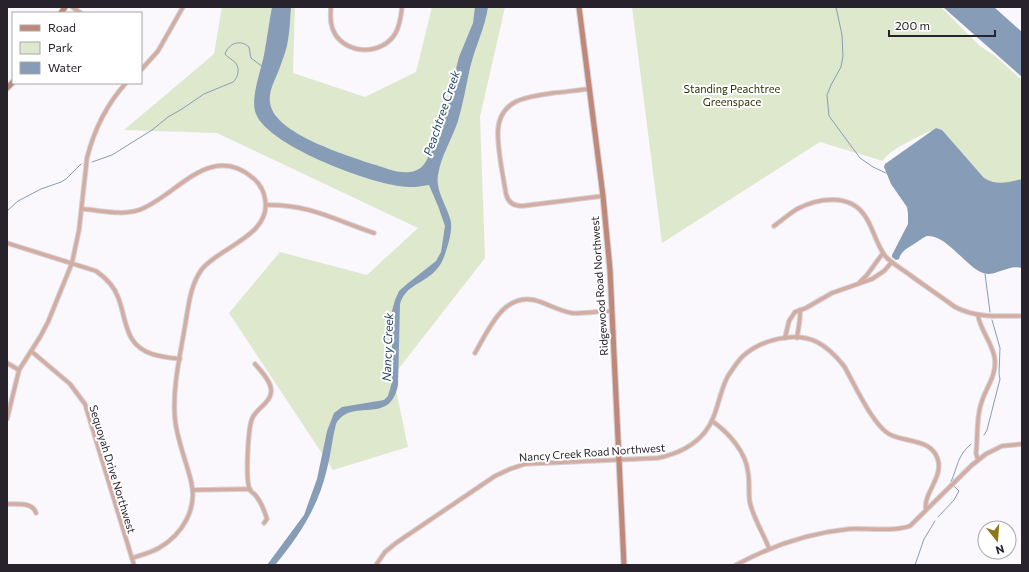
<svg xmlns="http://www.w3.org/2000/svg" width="1029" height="572" font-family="Commissioner,sans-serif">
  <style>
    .green { fill: #dee8cd }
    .water { fill: #879db7 }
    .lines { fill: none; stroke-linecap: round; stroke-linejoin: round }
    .stream { stroke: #879db7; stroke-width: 1 }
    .street-casing { stroke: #d4d1d7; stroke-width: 5.5 }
    .secondary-casing { stroke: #d4d1d7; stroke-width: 7 }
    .street { stroke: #d3ada2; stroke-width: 3.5 }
    .secondary { stroke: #bf8878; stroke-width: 5 }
    .labels { text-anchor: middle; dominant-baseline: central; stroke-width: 4; stroke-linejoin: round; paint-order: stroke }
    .park-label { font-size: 11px; fill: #283400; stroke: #fff }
    .street-label { font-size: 11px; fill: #27222c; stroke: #fff }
    .water-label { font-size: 12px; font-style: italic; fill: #23456a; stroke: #fff }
  </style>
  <rect width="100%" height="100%" fill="#faf7fd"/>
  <g class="green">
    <path d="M 222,7 L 295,7 L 293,73 L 365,97 L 416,72 L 432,7 L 505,7 L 480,117 L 485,258 L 393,376 L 408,447 L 333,470 L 229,313 L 280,252 L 367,275 L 418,228 L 217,133 L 124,130 L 214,54 Z"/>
    <path d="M 632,7 L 941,7 L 980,46 L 995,56 L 1022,80 L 1022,183 L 1007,184 L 987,183 L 964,156 L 930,131 C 918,137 888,150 883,161 L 820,142 L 662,243 Z"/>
  </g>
  <g class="water">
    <path d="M 272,7 L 291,7 C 290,18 290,29 288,40 C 287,48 284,56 281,64 C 277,78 266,92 271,107 C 280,135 346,155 372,164 C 384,167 398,174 410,172 C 419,171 425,165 428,157 L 444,116 L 459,57 L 473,23 L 475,7 L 488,7 C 485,28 475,47 470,68 C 466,86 463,104 458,121 C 452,139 441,156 438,175 C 435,191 448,207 451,222 C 452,231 449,242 446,251 C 444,258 441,265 436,270 C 424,284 406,284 400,304 L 398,385 C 390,427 352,396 336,424 C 332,439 331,454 327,469 C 318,507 300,535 275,565 L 267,565 L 304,515 L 317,479 L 327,431 L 334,413 L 342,407 L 384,400 L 388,396 L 392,382 L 392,311 L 395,300 L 399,291 L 407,284 L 436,261 L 441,252 L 445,226 L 438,206 L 429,185 C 418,187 409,188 399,186 C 367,182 263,144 255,111 C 251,97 261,70 264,55 C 267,39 269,23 272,7 Z"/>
    <path d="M 943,7 L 994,7 L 1022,32 L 1022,77 Z"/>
    <path d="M 936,128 L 942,130 L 984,178 C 997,186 1008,182 1022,179 L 1022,268 C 1017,267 1012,267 1007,269 C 998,271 992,276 983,273 C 966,267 946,234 927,236 C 923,237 918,242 914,244 C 908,248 901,251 899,259 L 896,260 L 892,257 L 892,255 L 908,224 L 908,214 L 907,207 L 891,184 L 884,167 L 885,164 Z"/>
  </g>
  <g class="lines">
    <g class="stream">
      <path d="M 836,7 L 842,35 L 843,56 L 841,67 L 831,85 L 827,95 L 829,116 L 860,158 L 873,167 L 886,173"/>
      <path d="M 92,162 L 112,155 L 152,130 L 168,117 L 182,109 L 204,94 L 233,82 C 239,77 241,65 232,60 C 229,57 228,58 225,54 C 229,43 240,39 249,47 L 251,58 L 263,67"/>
      <path d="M 7,211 L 18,201 L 41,189 L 61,182 L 66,179 L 81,164"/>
      <path d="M 985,274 L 990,312"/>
      <path d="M 984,435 L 987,430 L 1000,379 L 999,374 L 1000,348 L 992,320"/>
      <path d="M 951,482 C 958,466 957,456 971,444"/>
      <path d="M 938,517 L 954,500 L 959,491 L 954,486"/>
      <path d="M 915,565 L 924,539 L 935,521"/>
    </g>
    <defs>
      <g id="street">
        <path d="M 72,7 L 81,13"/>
        <path d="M 331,7 C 330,16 330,26 335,34 C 348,55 382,55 395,34 C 400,26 401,16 402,7"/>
        <path d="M 141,70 L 158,51 L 183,7"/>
        <path d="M 590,89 C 577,90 565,92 553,93 C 529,96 500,99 498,130 C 497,149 503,175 506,194 C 508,202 514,206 522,206 L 603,196"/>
        <path d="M 266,205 C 309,204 335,220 374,233"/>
        <path d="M 82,209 C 100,210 121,216 139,210 C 176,197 209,141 253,178 C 259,183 264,191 265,199 C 272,235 220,247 202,269 C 191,284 189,302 186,320 C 181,352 172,386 175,419 C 177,440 186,460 191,481 C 198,508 183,534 159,548 C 150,553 141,555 132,558"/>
        <path d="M 774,226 C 782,220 789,214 797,209 C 818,198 850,193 865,216 C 874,229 876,245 886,257 C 893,264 902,269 910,275 C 925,286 940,296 955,307 C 976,318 999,316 1022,316"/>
        <path d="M 7,243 L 96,271 C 106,278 114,286 118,297 C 127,320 124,345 152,354 C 161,357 171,358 180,359"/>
        <path d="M 860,282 L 867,275 L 883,253"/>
        <path d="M 785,338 L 789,321 L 795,312 L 806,308 L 832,293 L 872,279 L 884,271 L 892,262"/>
        <path d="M 797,338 C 798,329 801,318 800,310"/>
        <path d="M 31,351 L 70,384 L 85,404 L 134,565"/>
        <path d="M 475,353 C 488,331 503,293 534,300 C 547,303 558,311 572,313 C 585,314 599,311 612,311"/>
        <path d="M 7,363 L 19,370"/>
        <path d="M 255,364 C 261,371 270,380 271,389 C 273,402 255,409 252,419 C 248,429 245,481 250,490 C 251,492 255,494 256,496 C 262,503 264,510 267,519 L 264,523"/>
        <path d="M 7,419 L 19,370 L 40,337 L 48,322 L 72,263 L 79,230 L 87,158 C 94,130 107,104 126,83"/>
        <path d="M 712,421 C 728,432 746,452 748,472 C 750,482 748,493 750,503 C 754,519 763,533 769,548"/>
        <path d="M 978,460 L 976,453 C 978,437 976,419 981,404 C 985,389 996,377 995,361 C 994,344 980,331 978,315"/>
        <path d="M 193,490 L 250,489"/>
        <path d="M 7,504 C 16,504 33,502 36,513"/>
        <path d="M 376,565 L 385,552 L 396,543 L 495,476 L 510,469 L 525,464 L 658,458 C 677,454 693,447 705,432 C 718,416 718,394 728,376 C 732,370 737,362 743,356 C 761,340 794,331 817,342 C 827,347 836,356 844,366 C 854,383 872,424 889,434 C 905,443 932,438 938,460 C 943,478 923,494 926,509"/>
        <path d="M 736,565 C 771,546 808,533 849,529 C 867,528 892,532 910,526 L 972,465 L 986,454 L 1002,446 L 1022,444"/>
      </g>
      <g id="secondary">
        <path d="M 579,7 L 603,196 L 610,270 L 624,565"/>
        <path d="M 61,13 L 65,7"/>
        <path d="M 7,88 L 13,82"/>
      </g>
    </defs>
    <use href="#street" class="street-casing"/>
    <use href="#secondary" class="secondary-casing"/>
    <use href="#street" class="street"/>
    <use href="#secondary" class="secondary"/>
  </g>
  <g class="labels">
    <g class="park-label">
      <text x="732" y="88">Standing Peachtree<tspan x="732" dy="13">Greenspace</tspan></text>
    </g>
    <g class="street-label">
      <text transform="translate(599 286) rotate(-94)">Ridgewood Road Northwest</text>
      <text transform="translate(592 452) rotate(-4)">Nancy Creek Road Northwest</text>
      <text transform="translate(113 469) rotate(73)">Sequoyah Drive Northwest</text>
    </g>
    <g class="water-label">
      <text transform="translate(441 113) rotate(-71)">Peachtree Creek</text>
      <text transform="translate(387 347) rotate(-88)">Nancy Creek</text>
    </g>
  </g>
  <rect width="1029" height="572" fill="none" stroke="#27222c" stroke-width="16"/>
  <rect x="12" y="12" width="130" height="72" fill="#ffffff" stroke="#a9a7ab"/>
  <rect x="20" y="25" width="20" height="6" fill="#bf8878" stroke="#a9a7ab"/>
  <text x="48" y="32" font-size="12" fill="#27222c">Road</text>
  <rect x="20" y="42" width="20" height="12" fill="#dee8cd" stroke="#a9a7ab"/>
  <text x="48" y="52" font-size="12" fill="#27222c">Park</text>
  <rect x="20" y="62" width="20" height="12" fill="#879db7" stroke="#a9a7ab"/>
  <text x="48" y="72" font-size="12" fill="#27222c">Water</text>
  <g transform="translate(997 540) rotate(163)"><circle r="19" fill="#ffffff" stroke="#a9a7ab"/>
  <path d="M0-3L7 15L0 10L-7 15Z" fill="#8d761b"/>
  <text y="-6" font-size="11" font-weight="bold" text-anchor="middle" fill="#27222c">N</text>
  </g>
  <path d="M889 30v6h106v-6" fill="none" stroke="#27222c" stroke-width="2"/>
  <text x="895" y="30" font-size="12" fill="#27222c" stroke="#ffffff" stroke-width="3" paint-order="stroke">200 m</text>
</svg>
